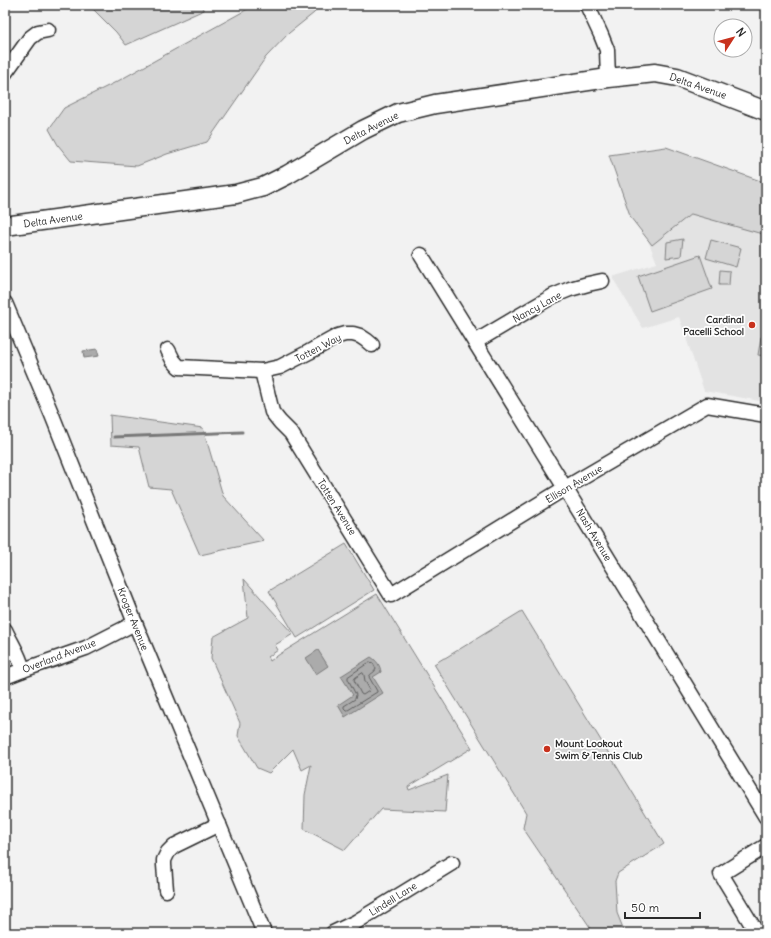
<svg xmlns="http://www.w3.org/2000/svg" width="771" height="938" font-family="Delius,sans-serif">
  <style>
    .built { fill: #e3e3e3 }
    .green { fill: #d5d5d5; stroke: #808080 }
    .water { fill: #ababab; stroke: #787878 }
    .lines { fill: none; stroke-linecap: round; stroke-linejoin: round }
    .shore { stroke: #5e5e5e; stroke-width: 1 }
    .stream { stroke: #787878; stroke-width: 3 }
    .minor-casing { stroke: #2b2b2b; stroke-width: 17 }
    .major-casing { stroke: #2b2b2b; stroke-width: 21 }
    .minor { stroke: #fff; stroke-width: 14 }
    .major { stroke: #fff; stroke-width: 18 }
    .poi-dot { fill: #c8321e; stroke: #fff; stroke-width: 1.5 }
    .labels { text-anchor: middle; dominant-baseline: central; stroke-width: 3.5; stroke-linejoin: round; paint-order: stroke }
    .street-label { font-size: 10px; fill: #2b2b2b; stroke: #fff }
    .poi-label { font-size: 10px; font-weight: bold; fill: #2b2b2b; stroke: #fff; text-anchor: end }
  </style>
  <rect width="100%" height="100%" fill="#f2f2f2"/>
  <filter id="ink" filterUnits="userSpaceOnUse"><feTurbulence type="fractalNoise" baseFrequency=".025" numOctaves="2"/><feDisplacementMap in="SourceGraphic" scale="8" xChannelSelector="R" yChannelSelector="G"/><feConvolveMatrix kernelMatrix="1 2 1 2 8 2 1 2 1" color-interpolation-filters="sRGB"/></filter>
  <g filter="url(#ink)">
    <path class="built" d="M 635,207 L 766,209 L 766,402 L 704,391 L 679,317 L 643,328 L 612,277 L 657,263 Z"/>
    <g class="green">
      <path d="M 89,5 L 201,5 L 204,10 L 126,45 L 116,32 Z"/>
      <path d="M 255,5 L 320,5 L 314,13 L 289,33 L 266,57 L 207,142 L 167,154 L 137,166 L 71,161 L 58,145 L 49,129 L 64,108 L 118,81 Z"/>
      <path d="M 666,147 L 766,183 L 766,235 L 691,214 L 652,245 L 631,218 L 609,155 Z"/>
      <path d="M 683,239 L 681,256 L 666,258 L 667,242 Z"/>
      <path d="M 711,240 L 741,248 L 736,267 L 706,258 Z"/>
      <path d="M 700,255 L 712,289 L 650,311 L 638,276 Z"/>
      <path d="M 720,270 L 730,271 L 729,285 L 719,285 Z"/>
      <path d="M 761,337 L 766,338 L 766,356 L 758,355 Z"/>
      <path d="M 110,415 L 203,428 L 223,496 L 264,541 L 200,555 L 171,489 L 149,487 L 139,447 L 111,445 Z"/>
      <path d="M 346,544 L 374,590 L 297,638 L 269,591 Z"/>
      <path d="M 244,579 L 293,634 L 275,645 L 278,650 L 268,657 L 270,661 L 280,654 L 377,594 L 472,748 L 408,787 L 409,790 L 448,775 L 445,812 L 381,809 L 345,850 L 304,829 L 305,795 L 311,765 L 302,770 L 293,749 L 269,773 L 257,768 L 238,736 L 240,723 L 211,658 L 213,637 L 248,618 Z"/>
      <path d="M 522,611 L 664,844 L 618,873 L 615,881 L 617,913 L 625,933 L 594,933 L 523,828 L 526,813 L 434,664 L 444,658 L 445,658 Z"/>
    </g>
    <g class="water">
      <path d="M 97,349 L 99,356 L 84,358 L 83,351 Z"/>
      <path d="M 318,650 L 328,666 L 316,674 L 306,658 Z"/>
      <path d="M 371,657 C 377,661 380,665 381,672 L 373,677 L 383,693 L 345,717 L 338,705 L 353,695 L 341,676 Z"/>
    </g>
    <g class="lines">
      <g class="shore">
        <path d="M 370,662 L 373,663 L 376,669 C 375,673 370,673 369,677 L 377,691 L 377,692 L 348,710 L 346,710 L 344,708 L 344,706 L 355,699 L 356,695 L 348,679 L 348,677 Z"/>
        <path d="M 363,673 L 364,675 L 365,681 L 370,690 L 369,691 L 363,695 L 361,694 L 354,680 L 355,678 Z"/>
      </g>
      <path class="stream" d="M 114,437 L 242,432"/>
      <defs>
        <g id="minor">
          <path d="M 587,5 L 601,35 L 607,50 L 608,78"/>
          <path d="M 5,73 L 30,38 L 38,32 L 48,30"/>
          <path d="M 421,255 L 570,496 L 766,817"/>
          <path d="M 5,303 L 52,415 L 135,623 L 264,933"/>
          <path d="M 475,342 L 553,296 L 570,289 L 588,284 L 602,281"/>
          <path d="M 168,350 L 173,360 L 179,367 L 262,371 L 280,367 L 309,352 L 338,336 L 345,334 L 353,334 L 360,336 L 366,340 L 372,345"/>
          <path d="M 262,371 L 272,412 L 280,422 L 291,433 L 391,595 L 565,488 L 707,405 L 766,415"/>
          <path d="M 5,630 C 12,645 19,654 23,670"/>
          <path d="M 5,677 L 23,670 L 86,648 L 135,623"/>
          <path d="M 166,890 L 164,865 L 164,860 L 168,852 L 174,846 L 219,824"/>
          <path d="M 333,933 L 356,922 L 452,863"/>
          <path d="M 757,933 L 721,874 L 766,846"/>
        </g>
        <path id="major" d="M 5,226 L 236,194 L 263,187 L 287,175 L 363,130 L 398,113 L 435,104 L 608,78 L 655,73 L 677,77 L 766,111"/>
      </defs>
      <use href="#minor" class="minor-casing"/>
      <use href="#major" class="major-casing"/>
      <use href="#minor" class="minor"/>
      <use href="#major" class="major"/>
    </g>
  </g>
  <g class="poi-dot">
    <circle cx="752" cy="325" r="4"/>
    <circle cx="547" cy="749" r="4"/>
  </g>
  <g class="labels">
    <g class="street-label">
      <text transform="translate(698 86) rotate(19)">Delta Avenue</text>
      <text transform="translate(371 128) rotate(-27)">Delta Avenue</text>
      <text transform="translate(53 220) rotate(-8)">Delta Avenue</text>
      <text transform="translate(537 307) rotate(-29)">Nancy Lane</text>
      <text transform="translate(318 348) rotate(-27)">Totten Way</text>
      <text transform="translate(574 484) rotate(-31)">Ellison Avenue</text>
      <text transform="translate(337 507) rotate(58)">Totten Avenue</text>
      <text transform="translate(594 535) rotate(59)">Nash Avenue</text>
      <text transform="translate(133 619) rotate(68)">Kroger Avenue</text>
      <text transform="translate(59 656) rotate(-21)">Overland Avenue</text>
      <text transform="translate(393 899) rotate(-32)">Lindell Lane</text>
    </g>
    <g class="poi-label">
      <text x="744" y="319">Cardinal<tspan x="744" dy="12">Pacelli School</tspan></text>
      <text x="555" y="743" text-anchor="start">Mount Lookout<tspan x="555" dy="12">Swim &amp; Tennis Club</tspan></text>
    </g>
  </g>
  <rect width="771" height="938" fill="none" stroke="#fff" stroke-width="20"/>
  <rect x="10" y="10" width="751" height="918" fill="none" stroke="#2b2b2b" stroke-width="1.5" filter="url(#ink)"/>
  <g transform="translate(733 38) rotate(54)"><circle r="19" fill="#ffffff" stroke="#aaaaaa"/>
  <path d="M0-3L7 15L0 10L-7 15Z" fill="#c8321e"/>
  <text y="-6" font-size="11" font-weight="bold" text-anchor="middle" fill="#2b2b2b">N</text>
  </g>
  <path d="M625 912v6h75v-6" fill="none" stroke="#2b2b2b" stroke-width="2"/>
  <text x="631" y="912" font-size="12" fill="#2b2b2b" stroke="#ffffff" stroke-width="3" paint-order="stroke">50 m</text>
</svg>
